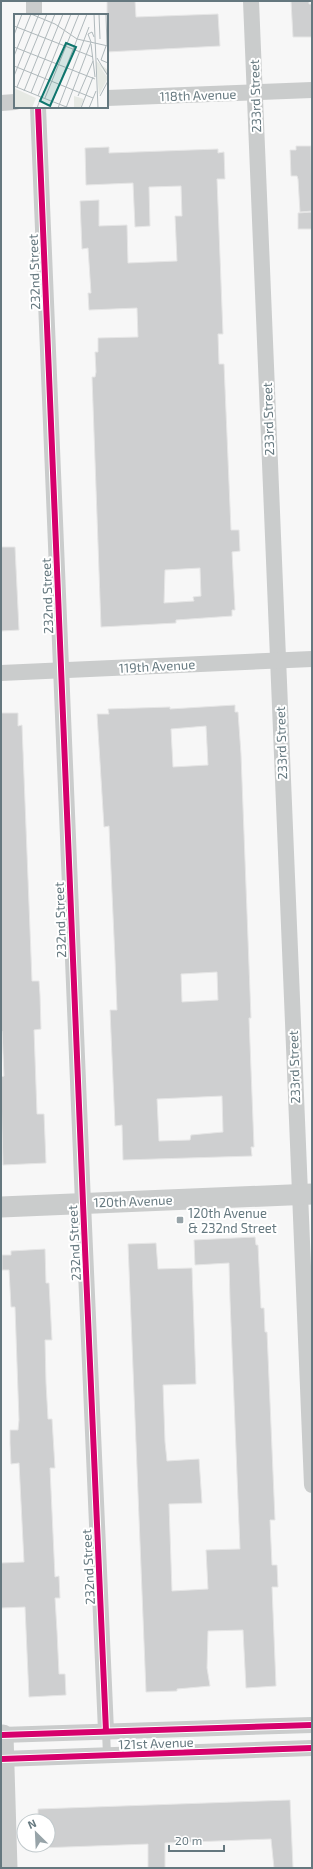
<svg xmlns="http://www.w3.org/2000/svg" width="313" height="1869" font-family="'Exo 2',sans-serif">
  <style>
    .building { fill: #cecfd0; stroke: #e6e6e6; fill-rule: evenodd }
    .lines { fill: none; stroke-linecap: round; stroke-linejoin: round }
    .service { stroke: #cacccc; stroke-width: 8 }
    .minor { stroke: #cacccc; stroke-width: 16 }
    .tertiary { stroke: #cacccc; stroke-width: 21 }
    .cycleway-casing { stroke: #fff; stroke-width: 8 }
    .cycleway { stroke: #d6006c; stroke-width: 6 }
    .poi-dot { fill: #98a4a9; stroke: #fff; stroke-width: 1.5 }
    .labels { text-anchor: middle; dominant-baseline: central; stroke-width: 4; stroke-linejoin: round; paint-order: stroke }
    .street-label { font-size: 13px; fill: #65787f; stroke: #fff }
    .poi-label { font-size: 13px; fill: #65787f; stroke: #fff; text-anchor: start }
    .inset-road { fill: none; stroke: #b0b9bc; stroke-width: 1 }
    .view { fill: #0f766e; fill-opacity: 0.15; stroke: #0f766e; stroke-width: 2 }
    .inset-edge { fill: none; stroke: #65787f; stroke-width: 2 }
  </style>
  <rect width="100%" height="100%" fill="#f7f7f7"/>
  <g class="building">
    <path d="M 107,1 L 135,1 L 136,17 L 218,14 L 220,46 L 107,52 Z"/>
    <path d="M 291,1 L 309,1 L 309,4 L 312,4 L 312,37 L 293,37 Z"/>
    <path d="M 296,146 L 311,146 L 312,211 L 300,212 L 298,179 L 297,176 L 291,176 L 290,150 L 296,150 Z"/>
    <path d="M 109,147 L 109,153 L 218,149 L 218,153 L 224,152 L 225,179 L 217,179 L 223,334 L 218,334 L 219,364 L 224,364 L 231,530 L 239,530 L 240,551 L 232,552 L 235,610 L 232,610 L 232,616 L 176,620 L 176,623 L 101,627 L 92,377 L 95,377 L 96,372 L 95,352 L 98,352 L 98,338 L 138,337 L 137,308 L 89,310 L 88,293 L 91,293 L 88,248 L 82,249 L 80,201 L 99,200 L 99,226 L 127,225 L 128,263 L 177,261 L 175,216 L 182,216 L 181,186 L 149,187 L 150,226 L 135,227 L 133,183 L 86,185 L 85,148 ZM 200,568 L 201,596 L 193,597 L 194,601 L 164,603 L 165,570 Z"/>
    <path d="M 312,212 L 312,229 L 298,229 L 298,213 Z"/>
    <path d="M 1,547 L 15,547 L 19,630 L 1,631 Z"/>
    <path d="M 235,705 L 235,712 L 238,712 L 241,754 L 251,1018 L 249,1018 L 254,1147 L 251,1147 L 252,1156 L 123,1160 L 122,1125 L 115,1126 L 110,1010 L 117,1010 L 115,959 L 109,826 L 104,827 L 97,714 L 109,714 L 108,709 L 170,707 L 170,709 ZM 206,726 L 208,765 L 173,767 L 171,729 ZM 217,972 L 218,1000 L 182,1002 L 181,974 ZM 222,1096 L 223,1132 L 191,1135 L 190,1140 L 159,1141 L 157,1099 Z"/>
    <path d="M 1,713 L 18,713 L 18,726 L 22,725 L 32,981 L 39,981 L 40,995 L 41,1029 L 34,1030 L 37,1114 L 44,1114 L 46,1163 L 3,1165 L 1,1092 L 1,1077 L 4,1076 L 2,1031 L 1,1031 Z"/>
    <path d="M 255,1237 L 256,1245 L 258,1245 L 261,1308 L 264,1308 L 265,1332 L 267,1332 L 275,1520 L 270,1520 L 272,1565 L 277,1565 L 278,1587 L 272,1587 L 276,1686 L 246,1688 L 243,1630 L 208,1631 L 207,1668 L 210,1686 L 177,1689 L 177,1691 L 146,1692 L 128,1244 L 156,1243 L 158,1269 L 192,1268 L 196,1384 L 163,1385 L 165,1442 L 167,1461 L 199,1459 L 202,1503 L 169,1504 L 172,1591 L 208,1589 L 206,1550 L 240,1549 L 230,1300 L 229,1263 L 195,1265 L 194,1240 Z"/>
    <path d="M 45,1249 L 46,1283 L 49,1283 L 52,1340 L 45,1340 L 46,1383 L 48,1419 L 52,1419 L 55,1468 L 50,1468 L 55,1577 L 59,1576 L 60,1598 L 55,1598 L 57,1631 L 59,1674 L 65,1674 L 66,1695 L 29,1697 L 25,1607 L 1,1608 L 1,1563 L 24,1562 L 19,1463 L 11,1464 L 10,1443 L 10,1430 L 18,1430 L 19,1420 L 15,1307 L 11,1307 L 9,1270 L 2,1270 L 2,1255 L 11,1255 L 11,1251 Z"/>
    <path d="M 290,1800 L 293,1868 L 274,1868 L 271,1839 L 165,1843 L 165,1868 L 148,1868 L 148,1844 L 39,1848 L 39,1845 L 48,1845 L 48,1821 L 38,1821 L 38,1809 Z"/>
  </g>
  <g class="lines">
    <path class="service" d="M 106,1731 L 107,1755"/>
    <g class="minor">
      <path d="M 34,1 L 34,15"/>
      <path d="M 251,1 L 312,1485"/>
      <path d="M 107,98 L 312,90"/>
      <path d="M 1,103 L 15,102"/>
      <path d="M 38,107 L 83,1203 L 106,1731"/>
      <path d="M 1,673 L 312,659"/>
      <path d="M 1,1735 L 312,1725"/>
      <path d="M 1,1759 L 312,1748"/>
    </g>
    <g class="tertiary">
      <path d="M 1,1207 L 312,1194"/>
      <path d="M 3,1735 L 7,1868"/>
    </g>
    <defs>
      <g id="cycleway">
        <path d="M 38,107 L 83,1203 L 106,1731"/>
        <path d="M 1,1735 L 312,1725"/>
        <path d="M 1,1759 L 312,1748"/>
      </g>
    </defs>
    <use href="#cycleway" class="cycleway-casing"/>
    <use href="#cycleway" class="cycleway"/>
  </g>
  <rect class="poi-dot" x="176" y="1216" width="8" height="8" rx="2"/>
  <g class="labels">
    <g class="street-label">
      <text transform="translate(198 95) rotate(-2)">118th Avenue</text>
      <text transform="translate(255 96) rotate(-92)">233rd Street</text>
      <text transform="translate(34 272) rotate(-92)">232nd Street</text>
      <text transform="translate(268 419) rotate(-92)">233rd Street</text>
      <text transform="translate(47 596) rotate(-92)">232nd Street</text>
      <text transform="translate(157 666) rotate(-3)">119th Avenue</text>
      <text transform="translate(281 743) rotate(-92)">233rd Street</text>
      <text transform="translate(60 920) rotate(-92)">232nd Street</text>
      <text transform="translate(294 1067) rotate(-92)">233rd Street</text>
      <text transform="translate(133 1201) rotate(-2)">120th Avenue</text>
      <text transform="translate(74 1243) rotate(-93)">232nd Street</text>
      <text transform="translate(88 1567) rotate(-93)">232nd Street</text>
      <text transform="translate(156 1743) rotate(-2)">121st Avenue</text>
    </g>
    <g class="poi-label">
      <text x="188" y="1213">120th Avenue<tspan x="188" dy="15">&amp; 232nd Street</tspan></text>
    </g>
  </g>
  <g transform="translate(14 14)">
    <rect width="94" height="94" fill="#f7f7f7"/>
    <path d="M 82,47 L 94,56 L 94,62 L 84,50 L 94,64 L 85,81 ZM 0,74 L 22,84 L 18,94 L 0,94 ZM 60,82 L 70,85 L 66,94 L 60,94 Z" fill="#e6e9e4"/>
    <path class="inset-road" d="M 17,0 L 41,10 L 63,25 L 94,32M 80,0 L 84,94M 85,0 L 86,25M 92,0 L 93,32M 0,12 L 79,43M 0,21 L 8,0M 77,28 L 74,20 L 78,18 L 80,23M 77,30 L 81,63M 92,32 L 87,46 L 94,49M 0,33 L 81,65M 0,42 L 17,0M 83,44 L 94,62M 0,52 L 79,84M 0,62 L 25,0M 0,72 L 27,83M 3,73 L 33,0M 10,77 L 41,0M 17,79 L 49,0M 24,82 L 57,0M 64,82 L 79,47M 86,82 L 94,67M 31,84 L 65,0M 23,94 L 27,83 L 55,94M 36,94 L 73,0M 44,94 L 75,13M 52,94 L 77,28M 67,94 L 79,63M 75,94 L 82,77"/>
    <path class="view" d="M 52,29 L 62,33 L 36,92 L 26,87 Z"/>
    <rect width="94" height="94" class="inset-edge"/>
  </g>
  <rect width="313" height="1869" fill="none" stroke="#65787f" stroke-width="4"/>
  <g transform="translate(36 1833) rotate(336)"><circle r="19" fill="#ffffff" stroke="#c1c9cc"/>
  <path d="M0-3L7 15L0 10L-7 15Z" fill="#98a4a9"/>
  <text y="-6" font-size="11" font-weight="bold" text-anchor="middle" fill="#65787f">N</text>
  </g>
  <path d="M169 1845v6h55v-6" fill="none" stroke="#65787f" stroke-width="2"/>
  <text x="175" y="1845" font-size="12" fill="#65787f" stroke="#ffffff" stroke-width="3" paint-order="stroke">20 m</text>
</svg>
